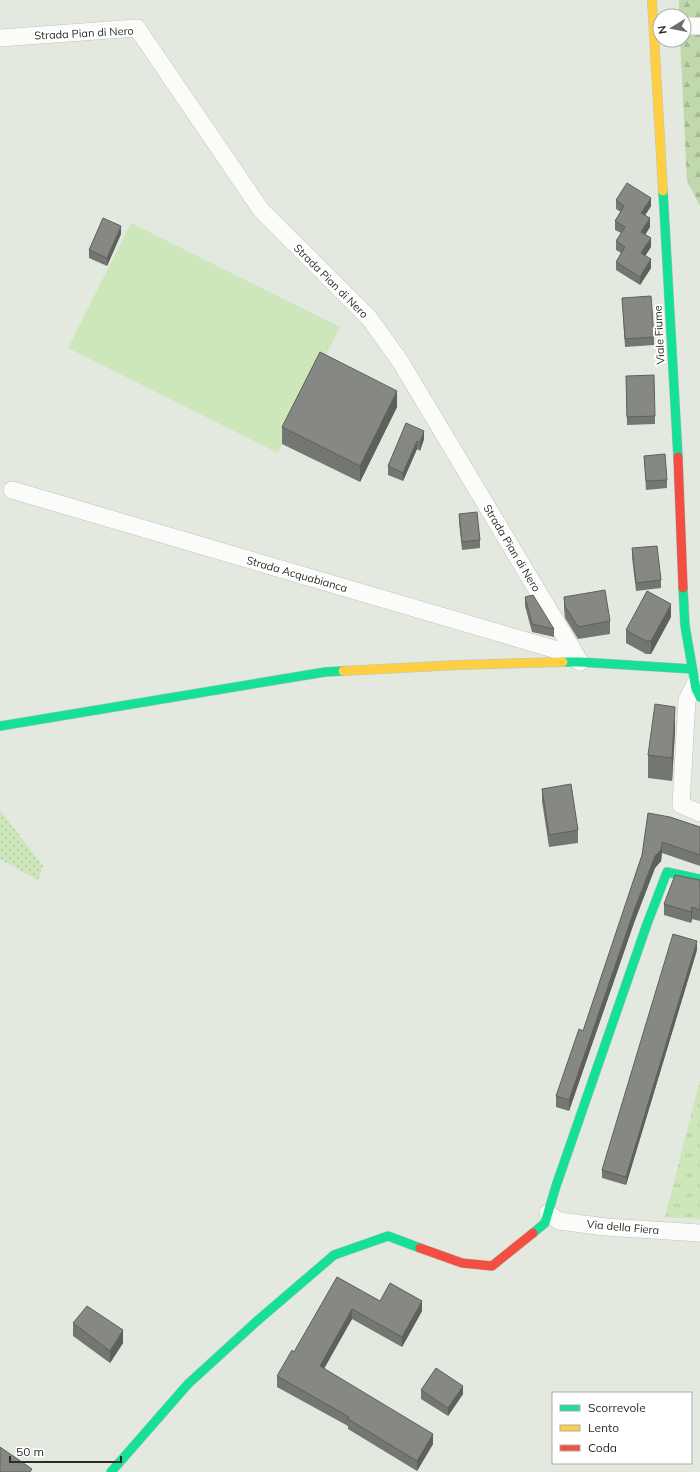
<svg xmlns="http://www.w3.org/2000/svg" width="700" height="1472" font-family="Mulish,sans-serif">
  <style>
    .grass { fill: url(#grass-dots) }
    .forest { fill: url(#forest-firs) }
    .park { fill: url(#park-tufts) }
    .garden { fill: #cde6ba }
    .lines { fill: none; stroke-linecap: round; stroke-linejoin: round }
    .street-casing { stroke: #bfc3bc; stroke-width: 18 }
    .fast-casing { stroke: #bfc3bc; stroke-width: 10 }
    .slow-casing { stroke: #bfc3bc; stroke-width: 10 }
    .jam-casing { stroke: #bfc3bc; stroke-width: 10 }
    .street { stroke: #fbfcfa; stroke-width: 17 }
    .fast { stroke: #16e098; stroke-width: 9 }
    .slow { stroke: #ffcf43; stroke-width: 9 }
    .jam { stroke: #f24e42; stroke-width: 9 }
    .wall { fill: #737671 }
    .shaded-wall { fill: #5e605c }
    .building { fill: #868983; stroke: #5e605c }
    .labels { text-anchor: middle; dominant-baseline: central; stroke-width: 4; stroke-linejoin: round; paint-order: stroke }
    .street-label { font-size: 11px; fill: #2a2d27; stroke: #fff }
  </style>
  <defs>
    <pattern id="grass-dots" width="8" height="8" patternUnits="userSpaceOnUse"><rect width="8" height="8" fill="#cde6ba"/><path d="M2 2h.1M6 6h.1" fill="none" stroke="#b0c6a0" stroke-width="1.8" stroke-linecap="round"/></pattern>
    <pattern id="forest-firs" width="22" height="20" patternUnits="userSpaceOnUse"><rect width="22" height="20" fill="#c0d8ac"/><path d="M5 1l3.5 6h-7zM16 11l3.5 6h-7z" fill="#a5ba94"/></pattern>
    <pattern id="park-tufts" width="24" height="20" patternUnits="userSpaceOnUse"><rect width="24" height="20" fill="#cde6ba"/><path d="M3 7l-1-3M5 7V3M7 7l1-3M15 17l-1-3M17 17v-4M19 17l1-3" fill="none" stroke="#b0c6a0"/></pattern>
  </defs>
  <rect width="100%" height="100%" fill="#e4e9e0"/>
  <path class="grass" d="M 0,810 L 43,866 L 38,880 L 0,859 Z"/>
  <path class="forest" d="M 679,0 L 700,0 L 700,206 L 687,181 L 680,40 L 684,40 L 684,16 L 679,16 Z"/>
  <path class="park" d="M 700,1080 L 700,1219 L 665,1217 Z"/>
  <path class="garden" d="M 131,223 L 340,327 L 278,453 L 68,348 Z"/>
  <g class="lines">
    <defs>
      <g id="street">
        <path d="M 684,26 L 700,26"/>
        <path d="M 0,38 L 137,28 L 261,210 L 369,318 L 400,361 L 580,662"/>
        <path d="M 12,490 L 564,652 L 580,662"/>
        <path d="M 695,684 L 687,700 L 681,805 L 700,813"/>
        <path d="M 548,1213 L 559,1221 L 606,1227 L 700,1233"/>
      </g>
      <g id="fast">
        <path d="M 663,191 L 678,457"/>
        <path d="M 683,588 L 685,626 L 696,689 L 700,697"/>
        <path d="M 563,662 L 580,662 L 692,669"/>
        <path d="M 0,726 L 325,672 L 343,671"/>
        <path d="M 533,1233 L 545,1223 L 556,1186 L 647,924 L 667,872 L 700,879"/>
        <path d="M 111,1472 L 188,1384 L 257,1321 L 334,1255 L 388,1236 L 420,1248"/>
      </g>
      <g id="slow">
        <path d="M 652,0 L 663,191"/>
        <path d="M 343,671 L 458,665 L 563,662"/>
      </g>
      <g id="jam">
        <path d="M 678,457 L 683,588"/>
        <path d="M 420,1248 L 462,1263 L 492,1266 L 533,1233"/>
      </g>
    </defs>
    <use href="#street" class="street-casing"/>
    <use href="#fast" class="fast-casing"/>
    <use href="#slow" class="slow-casing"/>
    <use href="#jam" class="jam-casing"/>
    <use href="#street" class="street"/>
    <use href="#fast" class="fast"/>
    <use href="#slow" class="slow"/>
    <use href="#jam" class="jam"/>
  </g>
  <g class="wall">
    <path d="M 616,200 L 651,206 L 645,215 L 650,227 L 645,235 L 651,247 L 645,256 L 651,268 L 640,285 L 616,270 L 616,262 L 621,253 L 616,250 L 616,241 L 621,233 L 615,230 L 615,221 L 621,212 L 616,209 Z"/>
    <path d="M 121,234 L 107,266 L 89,258 L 89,250 Z"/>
    <path d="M 622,298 L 654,337 L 654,345 L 625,347 Z"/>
    <path d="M 626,384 L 655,416 L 655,424 L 627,425 Z"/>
    <path d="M 397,407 L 360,482 L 282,444 L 282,427 Z"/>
    <path d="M 406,423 L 424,439 L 420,451 L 417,449 L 403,481 L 388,475 L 388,466 Z"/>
    <path d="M 644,456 L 667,480 L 667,488 L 646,490 Z"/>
    <path d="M 459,514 L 480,540 L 480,548 L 462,550 L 459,522 Z"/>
    <path d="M 632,548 L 661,580 L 661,588 L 636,591 L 632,557 Z"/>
    <path d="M 525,597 L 554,629 L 554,637 L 532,632 L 525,606 Z"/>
    <path d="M 564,597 L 610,621 L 610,634 L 578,639 L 565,618 L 564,609 Z"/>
    <path d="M 671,617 L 651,654 L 646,654 L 626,643 L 626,630 Z"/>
    <path d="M 675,730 L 672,781 L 648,778 L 648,755 Z"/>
    <path d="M 542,789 L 578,830 L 578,843 L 549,847 L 542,801 Z"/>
    <path d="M 648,813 L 700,827 L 700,866 L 662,853 L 661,861 L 655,868 L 635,920 L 569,1111 L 556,1107 L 556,1096 L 583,1031 L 642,855 Z"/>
    <path d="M 700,880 L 700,921 L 692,919 L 691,923 L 664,915 L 664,904 Z"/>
    <path d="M 697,950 L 626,1185 L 602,1178 L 602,1170 Z"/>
    <path d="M 337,1277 L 380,1301 L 422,1311 L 402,1347 L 352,1319 L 324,1368 L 433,1444 L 417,1471 L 348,1429 L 348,1426 L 277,1387 L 277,1376 L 294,1352 Z"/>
    <path d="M 73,1323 L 123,1343 L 110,1363 L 73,1336 Z"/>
    <path d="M 421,1390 L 463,1394 L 448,1416 L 421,1399 Z"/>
  </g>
  <g class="shaded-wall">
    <path d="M 651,198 L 651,206 L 641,222 L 641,213 Z"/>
    <path d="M 650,218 L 650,227 L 641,241 L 641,232 Z"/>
    <path d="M 121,226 L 121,234 L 107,266 L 107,258 Z"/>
    <path d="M 651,238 L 651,247 L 641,262 L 641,253 Z"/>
    <path d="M 651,259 L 651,268 L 640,285 L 640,277 Z"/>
    <path d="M 397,391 L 397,407 L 360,482 L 360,466 Z"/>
    <path d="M 424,431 L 424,439 L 420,451 L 420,442 Z"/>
    <path d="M 417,441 L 417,449 L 403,481 L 403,473 Z"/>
    <path d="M 671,604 L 671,617 L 651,654 L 651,641 Z"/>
    <path d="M 675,707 L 675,730 L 672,781 L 672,758 Z"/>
    <path d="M 662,842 L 662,853 L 661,861 L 655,868 L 635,920 L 569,1111 L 569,1100 L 635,908 L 655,856 Z"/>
    <path d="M 692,907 L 692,919 L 691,923 L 691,912 Z"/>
    <path d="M 697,941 L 697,950 L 626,1185 L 626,1177 Z"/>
    <path d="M 422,1301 L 422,1311 L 402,1347 L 402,1337 Z"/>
    <path d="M 352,1309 L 352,1319 L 320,1376 L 320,1366 Z"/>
    <path d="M 123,1330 L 123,1343 L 110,1363 L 110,1351 Z"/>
    <path d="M 463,1386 L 463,1394 L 448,1416 L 448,1408 Z"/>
    <path d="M 433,1434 L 433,1444 L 417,1471 L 417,1461 Z"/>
  </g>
  <g class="building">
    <path d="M 627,183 L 651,198 L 641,213 L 650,218 L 641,232 L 651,238 L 641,253 L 651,259 L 640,277 L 616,262 L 625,247 L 616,241 L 625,227 L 615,221 L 624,206 L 616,200 Z"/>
    <path d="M 103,218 L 121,226 L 107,258 L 89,250 Z"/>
    <path d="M 651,296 L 654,337 L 625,339 L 622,298 Z"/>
    <path d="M 320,352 L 397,391 L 360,466 L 282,427 Z"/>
    <path d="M 654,375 L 655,416 L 627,417 L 626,376 Z"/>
    <path d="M 406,423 L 424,431 L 420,442 L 417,441 L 403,473 L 388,466 Z"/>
    <path d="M 665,454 L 667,480 L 646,481 L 644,456 Z"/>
    <path d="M 477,512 L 480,540 L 462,542 L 459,514 Z"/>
    <path d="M 657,546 L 661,580 L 636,583 L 632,548 Z"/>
    <path d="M 605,590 L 610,621 L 578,627 L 565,606 L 564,597 Z"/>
    <path d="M 647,591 L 671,604 L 651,641 L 646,641 L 626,630 Z"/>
    <path d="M 533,595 L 554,629 L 532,624 L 525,597 Z"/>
    <path d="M 655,704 L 675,707 L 672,758 L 648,755 Z"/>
    <path d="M 571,784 L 578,830 L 549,835 L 542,789 Z"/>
    <path d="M 648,813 L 670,817 L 700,827 L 700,855 L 662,842 L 661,850 L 655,856 L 635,908 L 569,1100 L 556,1096 L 579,1029 L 583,1031 L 642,855 Z"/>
    <path d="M 675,875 L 700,880 L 700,910 L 692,907 L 691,912 L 664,904 Z"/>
    <path d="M 673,934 L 697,941 L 626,1177 L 602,1170 Z"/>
    <path d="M 337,1277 L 380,1301 L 390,1283 L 422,1301 L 402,1337 L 352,1309 L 320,1366 L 433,1434 L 417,1461 L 348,1419 L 349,1417 L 277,1376 L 292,1350 L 294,1352 Z"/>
    <path d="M 87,1306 L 123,1330 L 110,1351 L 73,1323 Z"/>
    <path d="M 436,1368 L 463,1386 L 448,1408 L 421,1390 Z"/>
    <path d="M 0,1447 L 32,1469 L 30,1472 L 0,1472 Z"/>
  </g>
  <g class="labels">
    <g class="street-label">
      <text transform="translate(84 33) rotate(-3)">Strada Pian di Nero</text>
      <text transform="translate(331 281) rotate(45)">Strada Pian di Nero</text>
      <text transform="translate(659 335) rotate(-93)">Viale Fiume</text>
      <text transform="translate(512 548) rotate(59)">Strada Pian di Nero</text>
      <text transform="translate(297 574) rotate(16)">Strada Acquabianca</text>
      <text transform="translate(623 1227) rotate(5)">Via della Fiera</text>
    </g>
  </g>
  <rect x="552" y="1392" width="140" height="72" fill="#ffffff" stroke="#aaaba9"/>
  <rect x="560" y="1405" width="20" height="6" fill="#16e098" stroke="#aaaba9"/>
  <text x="588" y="1412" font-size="12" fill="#2a2d27">Scorrevole</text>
  <rect x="560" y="1425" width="20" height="6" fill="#ffcf43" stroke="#aaaba9"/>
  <text x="588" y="1432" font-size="12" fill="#2a2d27">Lento</text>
  <rect x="560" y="1445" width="20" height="6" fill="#f24e42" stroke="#aaaba9"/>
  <text x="588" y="1452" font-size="12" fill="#2a2d27">Coda</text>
  <g transform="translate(672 28) rotate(260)"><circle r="19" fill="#ffffff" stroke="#aaaba9"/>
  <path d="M0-3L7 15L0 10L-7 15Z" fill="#6b6f68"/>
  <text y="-6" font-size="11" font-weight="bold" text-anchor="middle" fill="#2a2d27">N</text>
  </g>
  <path d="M10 1456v6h111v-6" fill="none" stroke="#2a2d27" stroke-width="2"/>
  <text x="16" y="1456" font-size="12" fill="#2a2d27" stroke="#ffffff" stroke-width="3" paint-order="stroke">50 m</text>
</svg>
